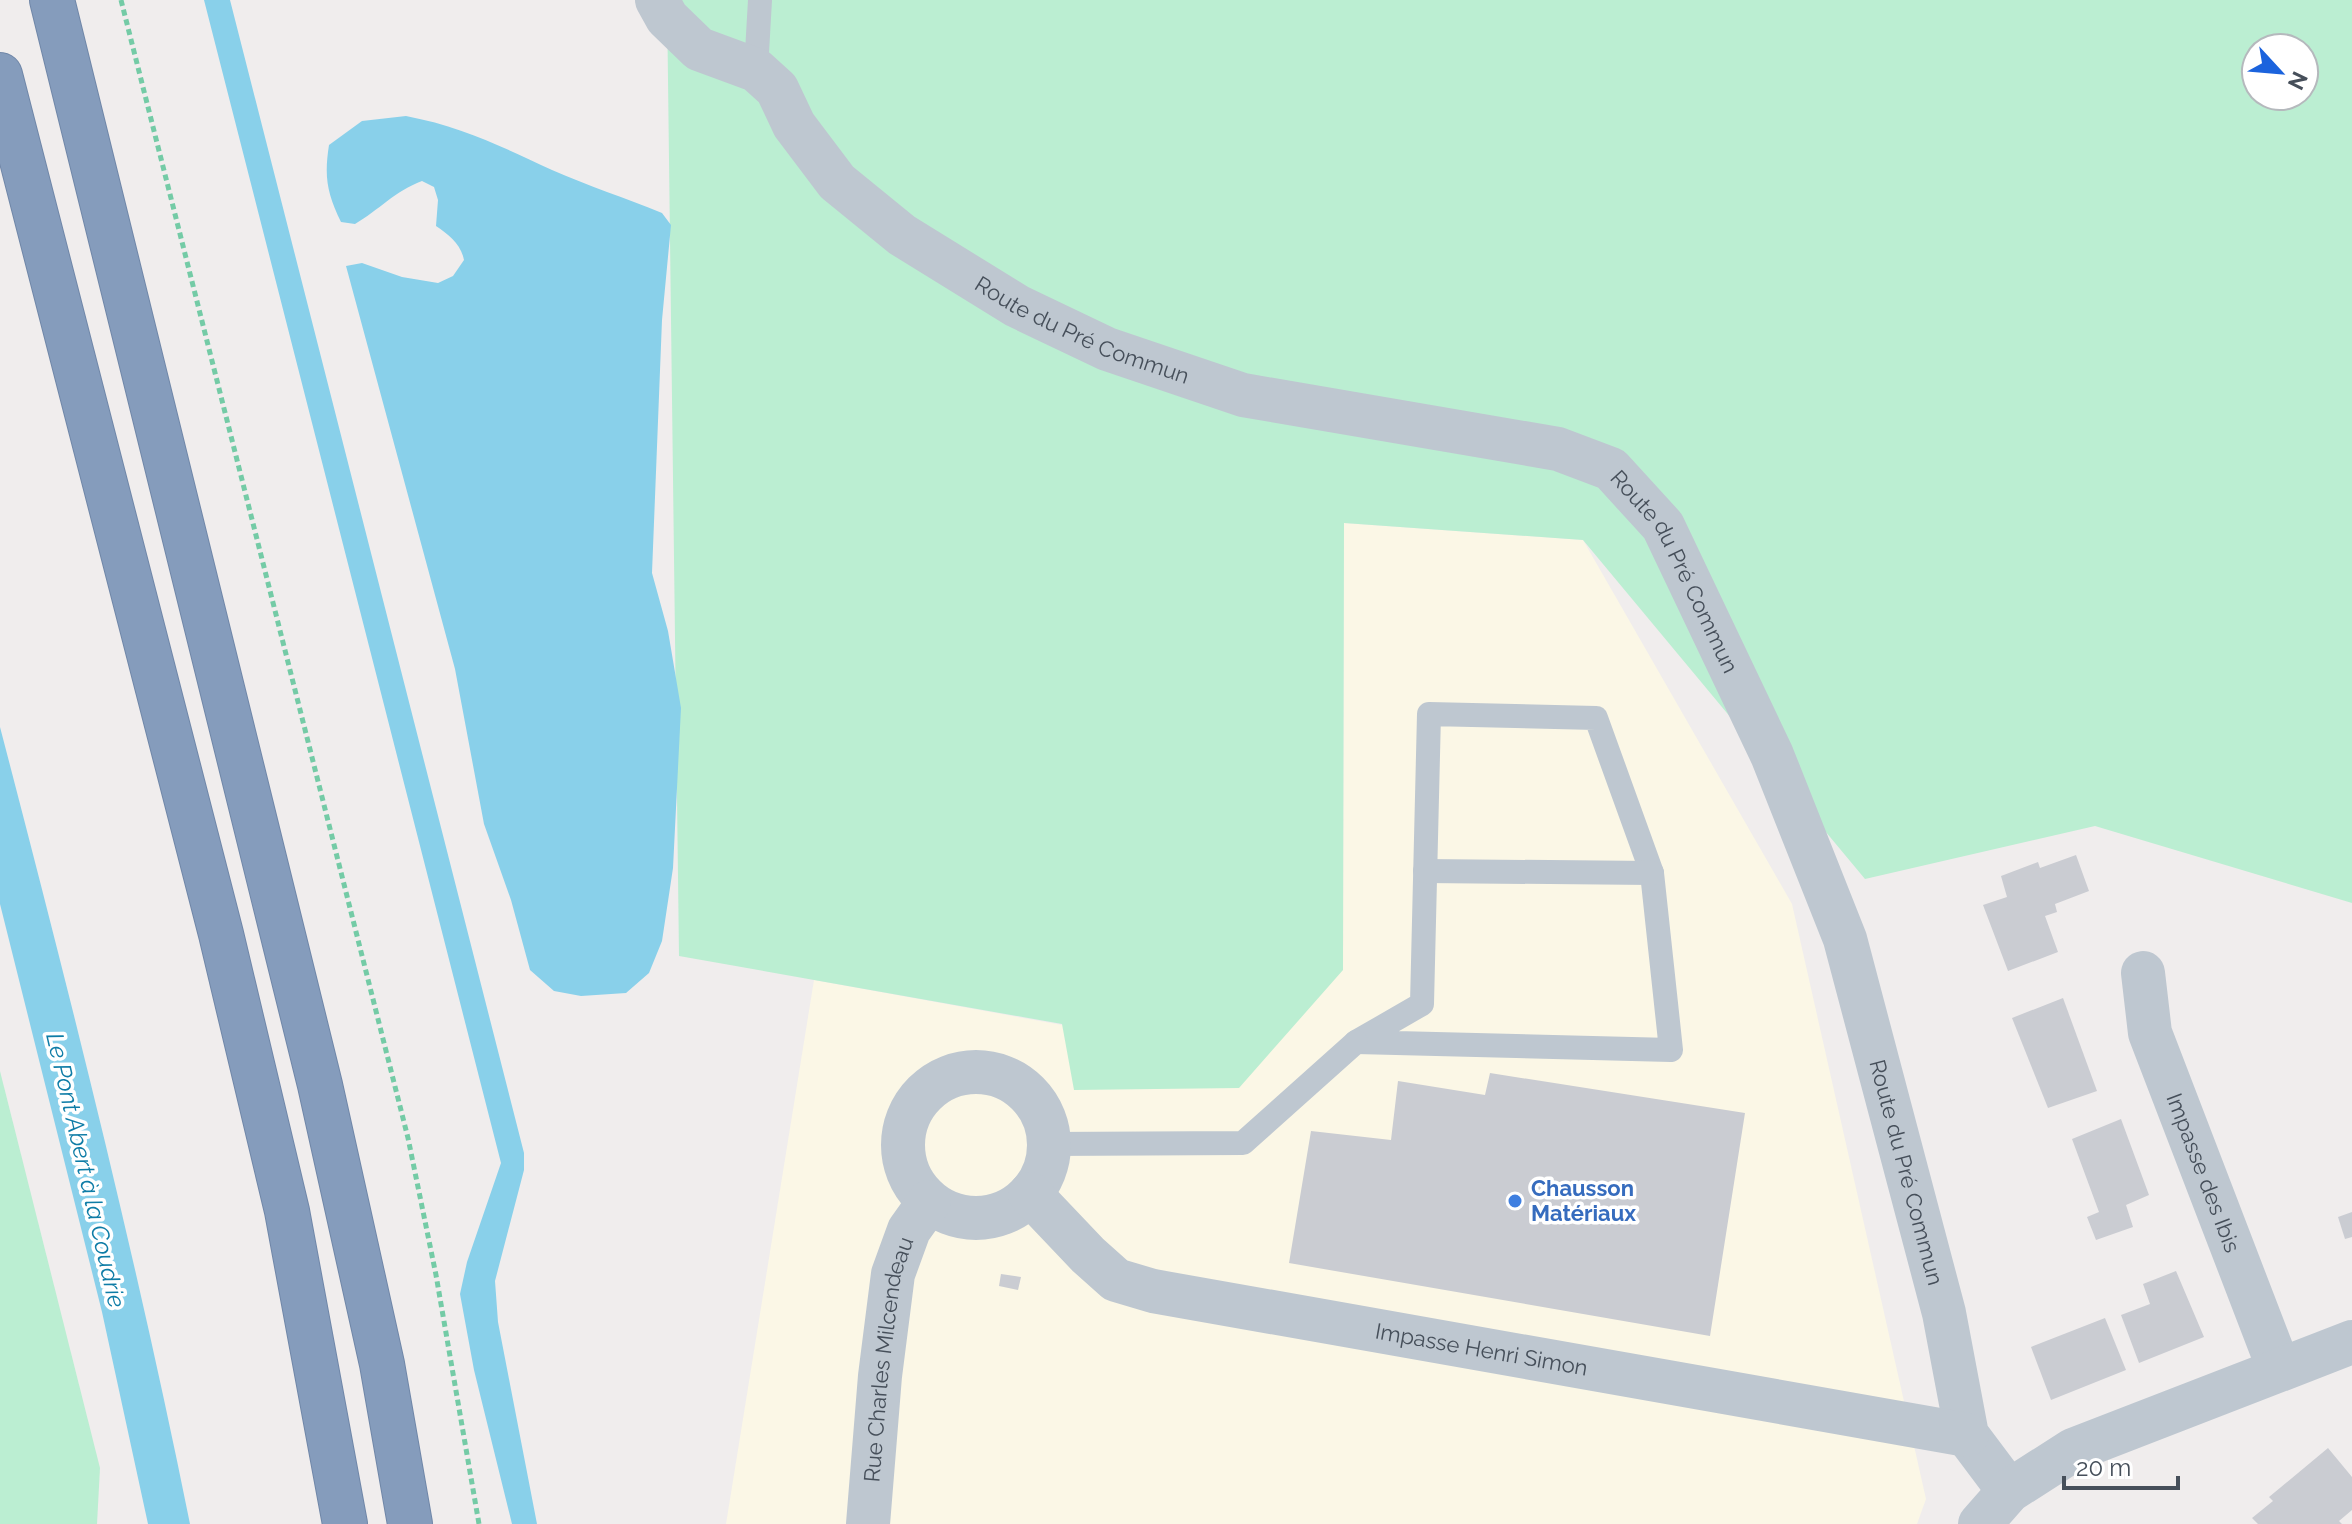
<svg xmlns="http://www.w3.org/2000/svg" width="2352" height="1524" font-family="Raleway,sans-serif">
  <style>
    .commercial { fill: #fbf7e6 }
    .green { fill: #bbeed2; fill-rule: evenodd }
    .water { fill: #89d0ea }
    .building { fill: #caccd2 }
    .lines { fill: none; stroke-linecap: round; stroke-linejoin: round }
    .highway-casing { stroke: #7087a8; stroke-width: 46 }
    .path { stroke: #74cba6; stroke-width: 5; stroke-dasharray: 6 4; stroke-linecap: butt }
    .lane { stroke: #bec7d0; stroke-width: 24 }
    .street { stroke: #bec7d0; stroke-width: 44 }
    .highway { stroke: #859cbc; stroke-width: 44 }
    .shop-dot { fill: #3f7fe0; stroke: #fff; stroke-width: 3 }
    .labels { text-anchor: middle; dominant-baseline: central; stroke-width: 7; stroke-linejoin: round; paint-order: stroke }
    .street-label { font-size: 22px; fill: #464f5a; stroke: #fff }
    .shop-label { font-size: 22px; font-weight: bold; fill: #366cbe; stroke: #fff; text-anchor: start }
    .water-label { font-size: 24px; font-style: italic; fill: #0e7ca6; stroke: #fff }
  </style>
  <rect width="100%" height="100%" fill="#f0eded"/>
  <path class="commercial" d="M 1344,523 L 1583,540 L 1792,904 L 1926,1499 L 1917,1524 L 726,1524 L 814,980 L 1062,1025 L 1343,970 Z"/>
  <g class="green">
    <path d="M 667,0 L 2352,0 L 2352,903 L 2095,826 L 1865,879 L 1583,540 L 1344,523 L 1343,970 L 1239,1088 L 1074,1090 L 1062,1024 L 679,956 ZM 2256,48 L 2304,48 L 2304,96 L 2256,96 Z"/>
    <path d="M 0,1071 L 100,1468 L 97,1524 L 0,1524 Z"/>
  </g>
  <g class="water">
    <path d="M 204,0 L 230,0 L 524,1153 L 524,1170 L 495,1281 L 498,1322 L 537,1524 L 512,1524 L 474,1370 L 460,1294 L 467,1262 L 501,1163 Z"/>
    <path d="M 406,116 C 463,127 500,146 552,170 C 588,186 626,198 662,213 L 671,225 L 662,320 L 652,573 L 668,631 L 681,708 L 673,868 L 662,941 L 649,973 L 626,993 L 581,996 L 554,991 L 530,970 L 511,900 L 484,824 L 455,669 L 346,266 L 362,263 L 402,277 L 438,283 L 453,276 L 464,260 C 461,244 449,235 436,226 L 438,200 L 434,187 L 422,181 C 395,191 379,210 355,224 L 341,222 C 327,193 324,177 329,145 L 362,121 Z"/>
    <path d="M 0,727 C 69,991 136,1256 190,1524 L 148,1524 L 102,1312 L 0,904 Z"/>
  </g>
  <g class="building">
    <path d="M 2076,855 L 2089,891 L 2055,904 L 2057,912 L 2045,916 L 2058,952 L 2008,971 L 1983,905 L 2007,897 L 2001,876 L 2038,862 L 2040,868 Z"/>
    <path d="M 2063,998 L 2097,1091 L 2048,1108 L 2012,1018 Z"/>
    <path d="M 1490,1073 L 1745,1113 L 1710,1336 L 1289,1263 L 1311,1131 L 1391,1140 L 1398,1081 L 1485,1095 Z"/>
    <path d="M 2121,1119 L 2149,1195 L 2126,1205 L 2133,1227 L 2096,1240 L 2087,1217 L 2099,1212 L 2072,1139 Z"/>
    <path d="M 2352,1212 L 2352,1237 L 2345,1239 L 2338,1217 Z"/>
    <path d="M 2176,1271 L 2204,1337 L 2139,1363 L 2121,1315 L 2150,1304 L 2143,1284 Z"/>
    <path d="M 1001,1274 L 1021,1277 L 1018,1290 L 999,1286 Z"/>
    <path d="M 2105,1318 L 2126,1370 L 2051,1400 L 2031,1347 Z"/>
    <path d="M 2328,1448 L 2352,1477 L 2352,1510 L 2339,1521 L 2342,1524 L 2258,1524 L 2252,1518 L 2273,1501 L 2269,1497 Z"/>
  </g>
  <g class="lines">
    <defs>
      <g id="highway">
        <path d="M 52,0 L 320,1085 L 382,1364 L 410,1524"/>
        <path d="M 0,75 L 221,934 L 287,1211 L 345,1524"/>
      </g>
    </defs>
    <use href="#highway" class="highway-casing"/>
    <path class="path" d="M 121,0 L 408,1138 L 436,1275 L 479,1524"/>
    <g class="lane">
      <path d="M 756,70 L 760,0"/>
      <path d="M 1429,714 L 1596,718 L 1652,873 L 1671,1050 L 1356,1042 L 1422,1004 Z"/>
      <path d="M 1425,871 L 1652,873"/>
      <path d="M 1048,1144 L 1243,1143 L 1356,1042"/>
    </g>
    <g class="street">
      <path id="s1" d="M 657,0 L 667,18 L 699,49 L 756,70 L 777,89 L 794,125 L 837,182 L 902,235 L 1017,306 L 1107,349 L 1243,395 L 1558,449 L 1611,469 L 1663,526 L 1772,755 L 1845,939 L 1944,1313 L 1967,1435 L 2009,1491"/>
      <path id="s2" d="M 2143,973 L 2150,1033 L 2279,1369"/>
      <circle cx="976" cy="1145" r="73"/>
      <path id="s3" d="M 1030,1194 L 1088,1255 L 1116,1280 L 1153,1291 L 1967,1435"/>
      <path id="s4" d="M 868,1524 L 880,1376 L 893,1274 L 909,1230 L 929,1202"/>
      <path d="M 1980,1524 L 2009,1491 L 2073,1450 L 2352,1342"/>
    </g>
    <use href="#highway" class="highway"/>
  </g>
  <circle class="shop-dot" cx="1515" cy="1201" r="8"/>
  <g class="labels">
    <g class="street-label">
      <text stroke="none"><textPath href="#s1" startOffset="554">Route du Pré Commun</textPath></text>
      <text stroke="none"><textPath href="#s1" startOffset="1226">Route du Pré Commun</textPath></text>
      <text stroke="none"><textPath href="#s1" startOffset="1874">Route du Pré Commun</textPath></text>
      <text stroke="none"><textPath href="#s2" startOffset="210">Impasse des Ibis</textPath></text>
      <text stroke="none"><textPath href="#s3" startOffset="494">Impasse Henri Simon</textPath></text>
      <text stroke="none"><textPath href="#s4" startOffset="166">Rue Charles Milcendeau</textPath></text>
    </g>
    <g class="shop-label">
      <text x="1531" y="1188">Chausson<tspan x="1531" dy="25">Matériaux</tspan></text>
    </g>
    <g class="water-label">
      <text transform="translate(86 1170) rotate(77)">Le Pont Abert à la Coudrie</text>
    </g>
  </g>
  <g transform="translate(2280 72) rotate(116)"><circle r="38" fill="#ffffff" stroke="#b5b9bd" stroke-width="2"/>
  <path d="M0-6L14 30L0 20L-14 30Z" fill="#1b63dd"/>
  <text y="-12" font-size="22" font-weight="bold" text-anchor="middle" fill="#464f5a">N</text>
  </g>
  <path d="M2064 1476v12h114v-12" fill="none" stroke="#464f5a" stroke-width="4"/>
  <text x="2076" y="1476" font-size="24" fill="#464f5a" stroke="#ffffff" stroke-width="6" paint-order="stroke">20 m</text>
</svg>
